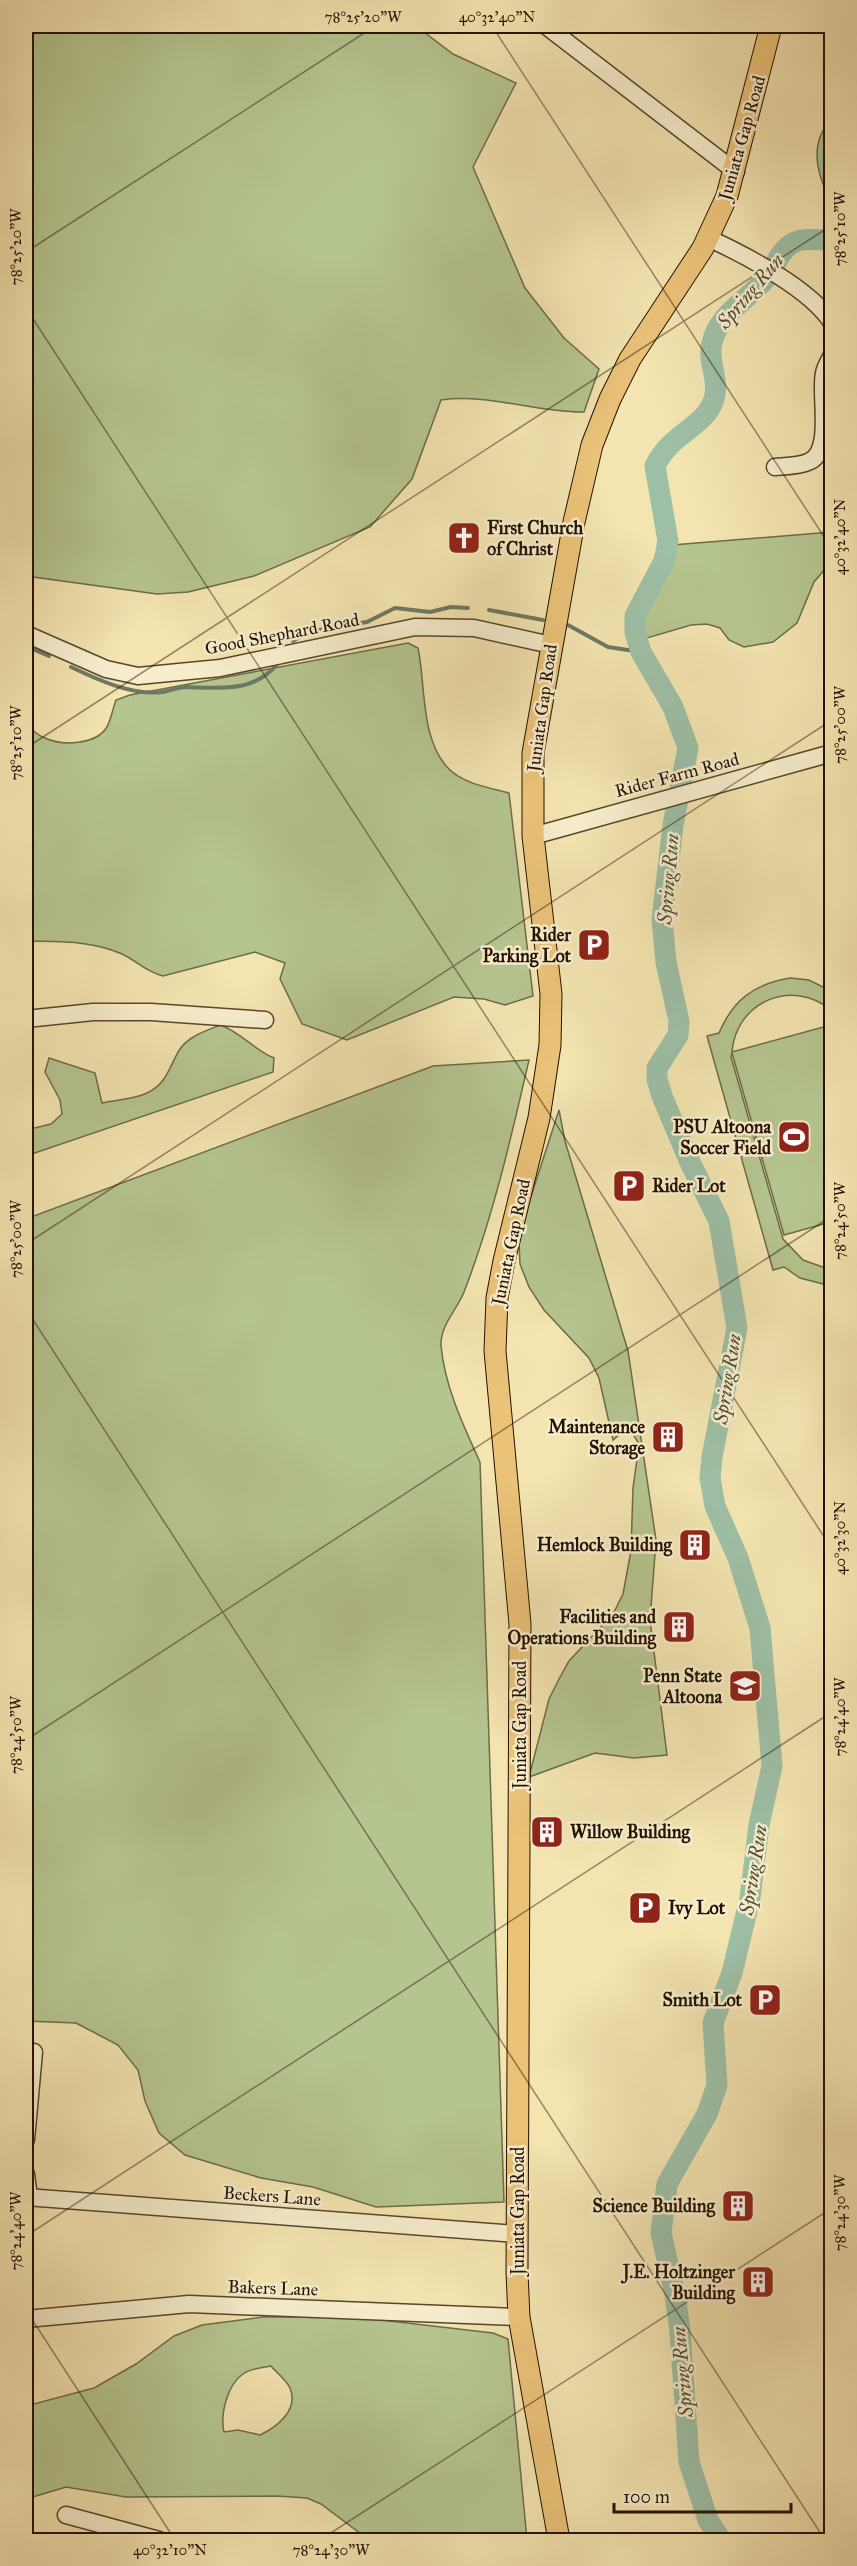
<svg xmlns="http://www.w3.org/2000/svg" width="857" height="2566" font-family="'IM FELL Great Primer',serif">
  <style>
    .green { fill: #b5c590; stroke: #6d6b48; stroke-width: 1.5; fill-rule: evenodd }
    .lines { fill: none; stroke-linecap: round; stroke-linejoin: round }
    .stream { stroke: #6d7964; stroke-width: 4 }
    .river { stroke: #9dbfa6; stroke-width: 21 }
    .minor-casing { stroke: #58462c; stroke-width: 19 }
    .major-casing { stroke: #251100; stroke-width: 23 }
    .minor { stroke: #f7edcc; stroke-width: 16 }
    .major { stroke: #eac278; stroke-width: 21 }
    .ticks { fill: none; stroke: #251100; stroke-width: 1.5; stroke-opacity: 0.45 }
    .labels { text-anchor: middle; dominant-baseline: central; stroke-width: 5; stroke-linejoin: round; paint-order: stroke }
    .street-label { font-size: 18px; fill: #251100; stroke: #f7edcc }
    .poi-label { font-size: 18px; font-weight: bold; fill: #251100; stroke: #f7edcc; text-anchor: end }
    .water-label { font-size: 20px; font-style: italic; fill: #4f4e3a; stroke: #f7edcc }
    .neatline { fill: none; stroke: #251100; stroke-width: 2 }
    .ticks-label { font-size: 15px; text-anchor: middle; fill: #251100 }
  </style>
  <rect width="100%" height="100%" fill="#f3e4b0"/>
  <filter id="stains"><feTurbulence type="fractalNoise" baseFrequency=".00333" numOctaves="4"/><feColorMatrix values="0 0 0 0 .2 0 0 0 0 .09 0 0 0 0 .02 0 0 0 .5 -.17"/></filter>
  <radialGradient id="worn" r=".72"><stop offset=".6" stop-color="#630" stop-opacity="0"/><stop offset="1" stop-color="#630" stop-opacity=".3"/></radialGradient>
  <g class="green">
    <path d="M 26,26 L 416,26 L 453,54 L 516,83 L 473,167 L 525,288 L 564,338 L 599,369 L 584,412 C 537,413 488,393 441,400 L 412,479 L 370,527 L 254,576 L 188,592 L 157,594 L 26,576 Z"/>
    <path d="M 831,120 L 831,201 C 817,175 808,144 831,120 Z"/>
    <path d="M 831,532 L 831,562 L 814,582 L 797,623 L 773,642 L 744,647 L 729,640 L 720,628 L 707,624 L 691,625 L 647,638 L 638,625 C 644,595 650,568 672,545 Z"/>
    <path d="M 408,643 L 418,648 C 426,686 420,740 449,769 C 464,784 490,788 509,793 L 533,996 L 505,1005 L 484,999 L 454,997 L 347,1040 L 302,1024 L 280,979 L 285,963 L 255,952 L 163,976 C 146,972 137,961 122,954 C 91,940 59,942 26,941 L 26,725 C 32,729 38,736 45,738 C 62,746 96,745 107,727 C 111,719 113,708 116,700 L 130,695 Z"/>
    <path d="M 790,978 L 809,980 L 831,991 L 831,1010 C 793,978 736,1001 732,1052 L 831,1025 L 831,1222 L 784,1235 L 732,1053 L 731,1057 L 783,1239 L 803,1260 L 831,1270 L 831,1286 L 800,1278 L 784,1267 L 773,1270 L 707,1036 L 719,1033 C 733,1000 754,984 790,978 Z"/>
    <path d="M 220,1025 C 241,1032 254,1050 274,1058 L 273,1072 L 26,1156 L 26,1130 L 51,1124 L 62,1114 L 60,1100 L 45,1072 L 49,1058 L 95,1073 L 102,1103 C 116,1100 135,1099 147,1093 C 168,1083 169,1066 180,1049 C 189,1036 206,1031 220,1025 Z"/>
    <path d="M 529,1060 C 511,1138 493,1217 464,1292 C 457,1310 440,1325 441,1346 C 445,1387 463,1425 480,1462 L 504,2202 L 376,2207 L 313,2187 L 261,2178 L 185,2155 L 159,2133 L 145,2101 L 138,2070 L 118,2045 L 76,2023 L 26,2021 L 26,1219 L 433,1066 Z"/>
    <path d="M 559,1110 L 565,1141 L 628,1351 L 656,1540 L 650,1620 L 667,1755 L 634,1758 L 595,1753 L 529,1777 L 549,1699 L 559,1679 L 569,1661 L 613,1614 L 623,1594 L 631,1551 L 633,1488 L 639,1445 L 629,1426 L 613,1440 L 599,1378 L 589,1358 L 544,1310 L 529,1287 L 520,1264 L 519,1242 L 523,1221 Z"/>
    <path d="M 263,2317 L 355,2317 L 493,2333 L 508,2339 L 527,2540 L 369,2540 L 321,2504 L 307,2498 L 277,2496 L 126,2497 L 66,2487 L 26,2499 L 26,2406 L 94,2388 L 136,2364 L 174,2336 L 202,2325 ZM 271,2366 C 276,2372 286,2380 290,2388 C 299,2410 277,2427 260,2435 L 238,2430 L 224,2432 C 220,2415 227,2385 243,2374 C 251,2368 262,2368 271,2366 Z"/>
  </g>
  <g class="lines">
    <g class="stream">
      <path d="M 489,610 L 543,620"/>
      <path d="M 568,625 L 608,647 L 641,652"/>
      <path d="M 293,641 L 307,632 L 367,622 L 395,608 L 430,612 L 451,607 L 468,608"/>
      <path d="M 35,650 L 49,656"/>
      <path d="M 71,667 C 98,680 133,696 163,692 C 171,691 177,687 186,687 C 220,688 255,693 278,663"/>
    </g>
    <g class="river">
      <path d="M 832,154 L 829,160 L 832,174"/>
      <path d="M 721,2540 L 708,2520 L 689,2462 L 680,2331 L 675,2294 L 661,2233 L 667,2184 L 707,2114 L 717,2085 L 713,2023 L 732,1973 L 750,1898 L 759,1825 L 772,1766 L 760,1628 L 738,1558 L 715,1506 L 710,1478 L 712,1457 L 737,1328 L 719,1221 L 689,1160 L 662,1096 L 657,1079 L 657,1068 L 678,1035 L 679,1021 L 666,962 L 662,920 L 673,825 L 688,748 L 673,707 L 641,652 L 635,632 L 635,616 L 664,561 L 668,541 L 655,466 C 669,437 695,430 709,410 C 725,384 706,366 712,343 C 719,312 749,300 767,277 C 776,265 780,249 795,242 C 806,237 820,241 832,240"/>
    </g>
    <defs>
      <g id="minor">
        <path d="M 546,26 L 736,172"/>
        <path d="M 708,238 C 745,255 811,289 832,323"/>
        <path d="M 775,467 C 786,466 799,466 808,462 C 834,453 819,394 824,373 C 825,367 829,361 832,355"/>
        <path d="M 26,634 L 106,669 L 138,676 L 220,668 L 415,627 L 474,628 L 551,645"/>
        <path d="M 533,836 L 832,753"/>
        <path d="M 26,1019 L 93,1012 L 151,1012 L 265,1020"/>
        <path d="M 26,2140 L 34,2052"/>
        <path d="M 26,2174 L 29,2197"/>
        <path d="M 26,2197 L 516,2234"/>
        <path d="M 26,2319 L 189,2304 L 519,2317"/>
        <path d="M 66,2515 L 159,2540"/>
      </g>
      <path id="major" d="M 559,2540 L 519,2317 L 517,2273 L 520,1624 L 495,1351 L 497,1298 L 504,1261 L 539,1118 L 550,1045 L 551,994 L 533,836 L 533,753 L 574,522 L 592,445 L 610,399 L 630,359 L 703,248 L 727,196 L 771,26"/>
    </defs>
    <use href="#minor" class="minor-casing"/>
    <use href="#major" class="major-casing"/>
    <use href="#minor" class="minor"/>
    <use href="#major" class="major"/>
  </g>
  <path class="ticks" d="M 492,26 L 832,549M 26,252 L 375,26M 26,308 L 832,1549M 26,748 L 832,225M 26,1244 L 832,720M 26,1309 L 825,2540M 26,1740 L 832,1216M 26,2236 L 832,1712M 26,2310 L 175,2540M 320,2540 L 832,2208"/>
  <defs>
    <symbol id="church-square" viewBox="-11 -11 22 22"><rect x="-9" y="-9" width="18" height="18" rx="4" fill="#8f2418" stroke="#f7edcc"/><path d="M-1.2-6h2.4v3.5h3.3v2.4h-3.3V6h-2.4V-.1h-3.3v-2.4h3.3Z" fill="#fff"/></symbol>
    <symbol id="parking-square" viewBox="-11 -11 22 22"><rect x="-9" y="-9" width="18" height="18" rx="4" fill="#8f2418" stroke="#f7edcc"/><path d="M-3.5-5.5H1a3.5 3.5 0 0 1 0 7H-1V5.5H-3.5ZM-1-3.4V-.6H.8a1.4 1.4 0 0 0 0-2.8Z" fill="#fff"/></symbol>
    <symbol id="stadium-square" viewBox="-11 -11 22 22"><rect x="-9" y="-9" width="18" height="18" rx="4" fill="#8f2418" stroke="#f7edcc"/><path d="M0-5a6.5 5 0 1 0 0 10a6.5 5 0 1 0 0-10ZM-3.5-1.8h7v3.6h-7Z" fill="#fff"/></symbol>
    <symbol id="building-square" viewBox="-11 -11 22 22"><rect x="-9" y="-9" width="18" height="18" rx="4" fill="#8f2418" stroke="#f7edcc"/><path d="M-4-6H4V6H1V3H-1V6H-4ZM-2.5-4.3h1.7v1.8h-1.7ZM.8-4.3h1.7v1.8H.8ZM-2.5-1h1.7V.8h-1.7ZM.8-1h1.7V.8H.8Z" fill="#fff"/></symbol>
    <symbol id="university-square" viewBox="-11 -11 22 22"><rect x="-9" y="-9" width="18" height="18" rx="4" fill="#8f2418" stroke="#f7edcc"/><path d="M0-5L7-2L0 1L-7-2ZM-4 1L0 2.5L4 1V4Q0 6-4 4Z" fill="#fff"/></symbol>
  </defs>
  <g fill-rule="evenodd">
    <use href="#church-square" x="445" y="519" width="38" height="38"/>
    <use href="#parking-square" x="575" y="926" width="38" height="38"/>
    <use href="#stadium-square" x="775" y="1118" width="38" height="38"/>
    <use href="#parking-square" x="610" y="1167" width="38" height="38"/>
    <use href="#building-square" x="649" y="1418" width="38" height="38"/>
    <use href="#building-square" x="676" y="1526" width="38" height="38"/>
    <use href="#building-square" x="660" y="1608" width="38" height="38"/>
    <use href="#university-square" x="726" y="1667" width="38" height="38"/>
    <use href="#building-square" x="528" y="1813" width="38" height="38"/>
    <use href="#parking-square" x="626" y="1889" width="38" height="38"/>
    <use href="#parking-square" x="746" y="1981" width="38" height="38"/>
    <use href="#building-square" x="719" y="2187" width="38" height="38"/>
    <use href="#building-square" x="739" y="2263" width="38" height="38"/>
  </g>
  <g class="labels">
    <g class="street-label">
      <text transform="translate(742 138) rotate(-74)">Juniata Gap Road</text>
      <text transform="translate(282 634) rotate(-11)">Good Shephard Road</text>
      <text transform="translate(542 708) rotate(-82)">Juniata Gap Road</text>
      <text transform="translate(677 775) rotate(-15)">Rider Farm Road</text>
      <text transform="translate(511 1242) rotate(-78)">Juniata Gap Road</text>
      <text transform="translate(520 1725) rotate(-90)">Juniata Gap Road</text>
      <text transform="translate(272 2196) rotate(4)">Beckers Lane</text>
      <text transform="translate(518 2211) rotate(-90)">Juniata Gap Road</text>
      <text transform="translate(273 2288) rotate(2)">Bakers Lane</text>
    </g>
    <g class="poi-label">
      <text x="487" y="528" text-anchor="start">First Church<tspan x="487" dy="21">of Christ</tspan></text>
      <text x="571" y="935">Rider<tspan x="571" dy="21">Parking Lot</tspan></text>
      <text x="771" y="1127">PSU Altoona<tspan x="771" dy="21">Soccer Field</tspan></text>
      <text x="652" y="1186" text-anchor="start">Rider Lot</text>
      <text x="645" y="1427">Maintenance<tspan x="645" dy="21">Storage</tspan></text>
      <text x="672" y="1545">Hemlock Building</text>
      <text x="656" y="1617">Facilities and<tspan x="656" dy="21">Operations Building</tspan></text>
      <text x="722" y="1676">Penn State<tspan x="722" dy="21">Altoona</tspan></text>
      <text x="570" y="1832" text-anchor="start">Willow Building</text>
      <text x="668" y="1908" text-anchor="start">Ivy Lot</text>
      <text x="742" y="2000">Smith Lot</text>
      <text x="715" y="2206">Science Building</text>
      <text x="735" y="2272">J.E. Holtzinger<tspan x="735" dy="21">Building</tspan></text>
    </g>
    <g class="water-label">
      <text transform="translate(750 291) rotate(-50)">Spring Run</text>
      <text transform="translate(668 879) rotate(-85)">Spring Run</text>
      <text transform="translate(727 1379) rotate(-81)">Spring Run</text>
      <text transform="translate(753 1870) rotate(-81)">Spring Run</text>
      <text transform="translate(682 2372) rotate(-95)">Spring Run</text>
    </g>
  </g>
  <rect width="857" height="2566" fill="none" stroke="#f3e4b0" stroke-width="66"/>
  <path d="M614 2503v9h177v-9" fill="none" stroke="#251100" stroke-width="3"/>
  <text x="623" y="2503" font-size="18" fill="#251100" stroke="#f7edcc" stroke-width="4.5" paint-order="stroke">100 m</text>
  <rect x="33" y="33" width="791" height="2500" class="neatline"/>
  <g class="ticks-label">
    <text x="363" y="22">78°25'20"W</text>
    <text x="497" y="22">40°32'40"N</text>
    <text transform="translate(840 229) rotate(-90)" y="5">78°25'10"W</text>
    <text transform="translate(16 247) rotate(-90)" y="5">78°25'20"W</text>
    <text transform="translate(840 537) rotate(-90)" y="5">40°32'40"N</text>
    <text transform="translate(840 725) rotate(-90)" y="5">78°25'00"W</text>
    <text transform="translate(16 743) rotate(-90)" y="5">78°25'10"W</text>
    <text transform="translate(840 1221) rotate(-90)" y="5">78°24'50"W</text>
    <text transform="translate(16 1239) rotate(-90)" y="5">78°25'00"W</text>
    <text transform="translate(840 1538) rotate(-90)" y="5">40°32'30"N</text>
    <text transform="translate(840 1717) rotate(-90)" y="5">78°24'40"W</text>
    <text transform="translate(16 1735) rotate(-90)" y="5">78°24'50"W</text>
    <text transform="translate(840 2213) rotate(-90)" y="5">78°24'30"W</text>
    <text transform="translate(16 2231) rotate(-90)" y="5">78°24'40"W</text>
    <text x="170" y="2555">40°32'10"N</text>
    <text x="331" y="2555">78°24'30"W</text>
  </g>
  <rect width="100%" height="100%" filter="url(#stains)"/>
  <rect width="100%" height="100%" fill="url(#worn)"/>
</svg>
